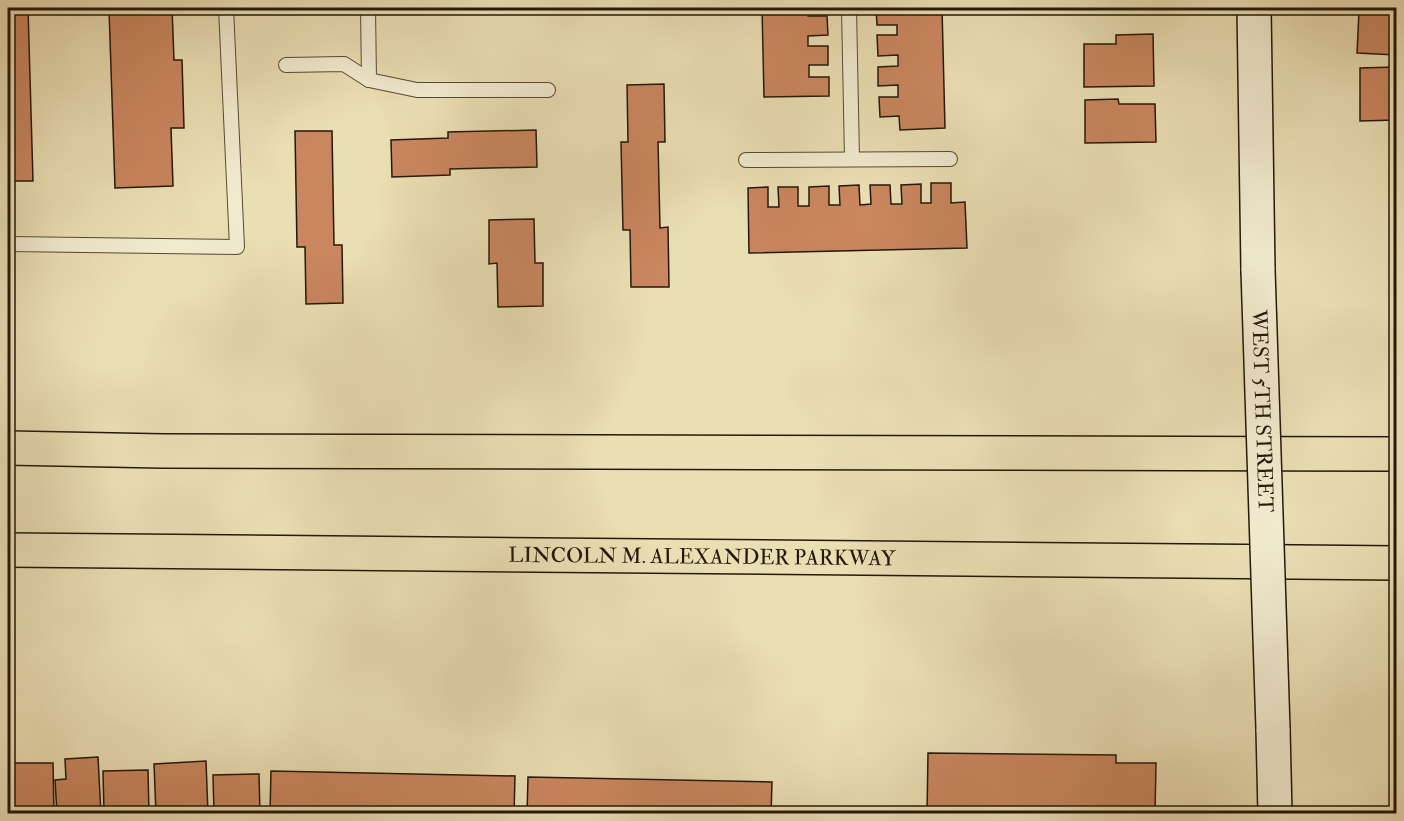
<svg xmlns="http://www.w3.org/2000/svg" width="1404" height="821" font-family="'IM FELL Double Pica',serif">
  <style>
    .building { fill: #c9865f; stroke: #24180a; stroke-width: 1.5 }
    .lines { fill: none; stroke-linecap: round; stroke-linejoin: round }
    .lane-casing { stroke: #564a34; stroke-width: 16 }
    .secondary-casing { stroke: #24180a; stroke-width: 36 }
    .highway-casing { stroke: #24180a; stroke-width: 36 }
    .lane { stroke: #f1eace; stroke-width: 14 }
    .secondary { stroke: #f1eace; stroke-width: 33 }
    .highway { stroke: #eadeb3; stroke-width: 33 }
    .secondary-bridge-casing { stroke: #24180a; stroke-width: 36; stroke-linecap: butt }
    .secondary-bridge { stroke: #f1eace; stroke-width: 33 }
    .labels { text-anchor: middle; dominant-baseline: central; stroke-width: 4.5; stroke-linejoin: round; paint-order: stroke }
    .street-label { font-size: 21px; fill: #24180a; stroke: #f1eace }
  </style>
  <rect width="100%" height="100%" fill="#eadeb3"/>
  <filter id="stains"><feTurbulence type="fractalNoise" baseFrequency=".00333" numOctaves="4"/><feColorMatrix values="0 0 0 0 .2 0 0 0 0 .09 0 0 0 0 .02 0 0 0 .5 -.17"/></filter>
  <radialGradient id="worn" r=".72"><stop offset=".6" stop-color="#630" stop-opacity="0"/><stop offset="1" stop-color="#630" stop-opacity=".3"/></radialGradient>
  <g class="building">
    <path d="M 8,8 L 28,8 L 33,181 L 8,181 Z"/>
    <path d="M 172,8 L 174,60 L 182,60 L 184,128 L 171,128 L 173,186 L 115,188 L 109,9 Z"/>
    <path d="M 762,8 L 808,8 L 808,16 L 827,16 L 828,35 L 808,36 L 808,46 L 828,46 L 828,65 L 809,65 L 809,77 L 829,77 L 829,96 L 764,97 Z"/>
    <path d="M 876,8 L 942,8 L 945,128 L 900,130 L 899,116 L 880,117 L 879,97 L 898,97 L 898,85 L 878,86 L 878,67 L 898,66 L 898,55 L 878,56 L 877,35 L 897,35 L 897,25 L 877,25 Z"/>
    <path d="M 1359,11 L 1396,13 L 1396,55 L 1357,53 Z"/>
    <path d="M 1153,34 L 1154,86 L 1084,87 L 1084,44 L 1116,44 L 1116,35 Z"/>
    <path d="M 1396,67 L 1396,120 L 1360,121 L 1360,68 Z"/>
    <path d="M 664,84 L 665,142 L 658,142 L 660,228 L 668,227 L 669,287 L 631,287 L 630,230 L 623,230 L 621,142 L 628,142 L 627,85 Z"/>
    <path d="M 1118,99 L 1119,104 L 1155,104 L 1156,142 L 1085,143 L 1085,100 Z"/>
    <path d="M 536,130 L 537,167 L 450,169 L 450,175 L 392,177 L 391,140 L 448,138 L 448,132 Z"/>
    <path d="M 295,131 L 332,131 L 334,245 L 342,245 L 343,303 L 306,304 L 305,247 L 297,247 Z"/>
    <path d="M 931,183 L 951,183 L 951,203 L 965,202 L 967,248 L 749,253 L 748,188 L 768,187 L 768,207 L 779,207 L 778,187 L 798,187 L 798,206 L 809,206 L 809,187 L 829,186 L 829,205 L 840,205 L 839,186 L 859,185 L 860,205 L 871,204 L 870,185 L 890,185 L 891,204 L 902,204 L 901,185 L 921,184 L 921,203 L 931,203 Z"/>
    <path d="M 534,219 L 535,263 L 543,263 L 543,306 L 498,307 L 497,263 L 489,264 L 489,220 Z"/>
    <path d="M 928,753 L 1116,755 L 1116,763 L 1156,763 L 1155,814 L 927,814 Z"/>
    <path d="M 98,757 L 101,814 L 57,814 L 55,780 L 66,779 L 65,759 Z"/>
    <path d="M 206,761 L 208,814 L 156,814 L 154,764 Z"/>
    <path d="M 11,763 L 53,763 L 54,814 L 12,814 Z"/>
    <path d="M 148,770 L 149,814 L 104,814 L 103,771 Z"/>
    <path d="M 271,771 L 515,776 L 514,814 L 270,814 Z"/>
    <path d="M 259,774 L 260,814 L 214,814 L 213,775 Z"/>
    <path d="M 528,777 L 772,782 L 771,814 L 527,814 Z"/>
  </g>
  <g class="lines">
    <defs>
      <g id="lane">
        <path d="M 368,8 L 369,80 L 417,90 L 548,90"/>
        <path d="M 849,8 L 852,159"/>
        <path d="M 286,65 L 344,64 L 369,80"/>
        <path d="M 746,160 L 950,159"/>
        <path d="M 8,244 L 237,247 L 226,8"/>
      </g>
      <g id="secondary">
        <path d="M 1254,8 L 1258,270"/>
        <path d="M 1273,729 L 1275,814"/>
      </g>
      <g id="highway">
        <path d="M 8,448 L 163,451 L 1396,454"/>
        <path id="s1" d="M 8,550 L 1396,563"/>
      </g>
    </defs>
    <use href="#lane" class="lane-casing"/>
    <use href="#secondary" class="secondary-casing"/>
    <use href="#highway" class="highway-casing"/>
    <use href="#lane" class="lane"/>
    <use href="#secondary" class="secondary"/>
    <use href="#highway" class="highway"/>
    <defs>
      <g id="secondary-bridge">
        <path id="s2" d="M 1258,270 L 1273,729"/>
      </g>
    </defs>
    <use href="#secondary-bridge" class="secondary-bridge-casing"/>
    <use href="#secondary-bridge" class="secondary-bridge"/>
  </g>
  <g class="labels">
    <g class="street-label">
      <text stroke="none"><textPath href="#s2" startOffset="141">WEST 5TH STREET</textPath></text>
      <text stroke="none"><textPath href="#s1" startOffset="694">LINCOLN M. ALEXANDER PARKWAY</textPath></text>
    </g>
  </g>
  <rect width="1404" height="821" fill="none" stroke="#eadeb3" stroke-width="30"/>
  <rect x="9" y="9" width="1386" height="803" fill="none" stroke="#24180a" stroke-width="3"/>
  <rect x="15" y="15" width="1374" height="791" fill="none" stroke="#24180a" stroke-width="1.5"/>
  <rect width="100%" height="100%" filter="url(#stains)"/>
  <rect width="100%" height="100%" fill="url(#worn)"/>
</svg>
